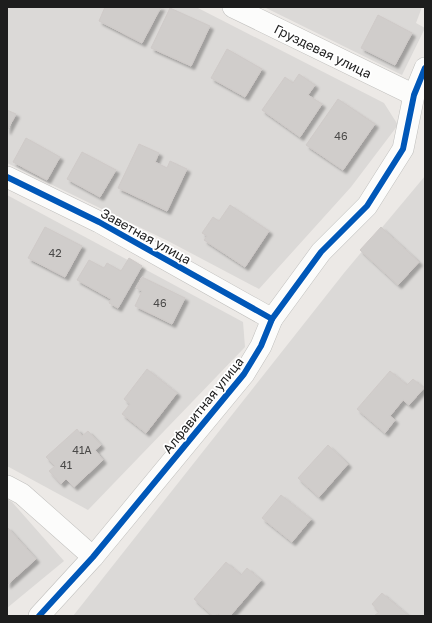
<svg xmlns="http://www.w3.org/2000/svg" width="432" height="623" font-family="'Golos Text',sans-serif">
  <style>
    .residential { fill: #dbd9d7 }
    .building { fill: #d0cdcb; stroke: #cfcac8; filter: url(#shadow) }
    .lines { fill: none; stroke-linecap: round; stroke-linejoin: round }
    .street-casing { stroke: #c1c0be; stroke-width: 22 }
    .street { stroke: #fcfcfb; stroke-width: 21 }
    .cycleway-casing { stroke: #fff; stroke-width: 8 }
    .cycleway { stroke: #0057b8; stroke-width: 6 }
    .labels { text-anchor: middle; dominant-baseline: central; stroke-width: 3.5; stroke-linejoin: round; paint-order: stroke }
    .number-label { font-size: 11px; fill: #4a4948 }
    .street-label { font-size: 13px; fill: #1d1d1d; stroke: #fff }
  </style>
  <defs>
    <filter id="shadow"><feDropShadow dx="3.5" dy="3.5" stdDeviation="1" flood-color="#0004"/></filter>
  </defs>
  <rect width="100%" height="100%" fill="#ece9e6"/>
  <g class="residential">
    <path d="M 7,7 L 196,7 L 384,103 L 398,125 L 351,187 L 259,289 L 168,241 L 7,163 Z"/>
    <path d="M 264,7 L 422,7 L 416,23 L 425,28 L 402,75 Z"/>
    <path d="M 425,176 L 425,616 L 73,616 L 344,273 Z"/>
    <path d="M 7,195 L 243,322 L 245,347 L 88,510 L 7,466 Z"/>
    <path d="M 7,499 L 12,502 L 64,561 L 7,608 Z"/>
  </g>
  <g class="building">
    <path d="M 105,7 L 161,7 L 142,43 L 99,21 Z"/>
    <path d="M 170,8 L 210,26 L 191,66 L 151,48 Z"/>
    <path d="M 378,15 L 412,33 L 395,65 L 361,48 Z"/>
    <path d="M 227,49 L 262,69 L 245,97 L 211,78 Z"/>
    <path d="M 299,74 L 315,85 L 308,95 L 322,104 L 300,137 L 262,110 L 285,77 L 293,83 Z"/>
    <path d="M 338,99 L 375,124 L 343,170 L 306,145 Z"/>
    <path d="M 7,110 L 16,114 L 7,131 Z"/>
    <path d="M 26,138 L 60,157 L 47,180 L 13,162 Z"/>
    <path d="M 139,144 L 159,153 L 155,162 L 167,168 L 170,161 L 187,169 L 167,211 L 118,188 Z"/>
    <path d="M 82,152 L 116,170 L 100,197 L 67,179 Z"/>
    <path d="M 230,205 L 269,231 L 245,267 L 204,240 L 207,236 L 202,233 L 213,217 L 219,221 Z"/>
    <path d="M 45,227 L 82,246 L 65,277 L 28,258 Z"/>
    <path d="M 381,227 L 419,262 L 398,285 L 360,250 Z"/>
    <path d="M 129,258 L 142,266 L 118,308 L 109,303 L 111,299 L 77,280 L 89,260 L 104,268 L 107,263 L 121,271 Z"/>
    <path d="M 142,277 L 185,298 L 172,324 L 135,306 L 142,291 L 136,288 Z"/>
    <path d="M 147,369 L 177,393 L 146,433 L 122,414 L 130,404 L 124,399 Z"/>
    <path d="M 390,371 L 407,385 L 413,379 L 424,388 L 409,405 L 403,400 L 390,416 L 395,420 L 385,433 L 357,409 Z"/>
    <path d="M 77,429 L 82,436 L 88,431 L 101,445 L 95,450 L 103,460 L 74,487 L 66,479 L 61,484 L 49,471 L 55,466 L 46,457 Z"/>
    <path d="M 328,445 L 348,464 L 319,497 L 298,478 Z"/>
    <path d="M 281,495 L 311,519 L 292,542 L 262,518 Z"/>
    <path d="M 7,527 L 36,559 L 7,585 Z"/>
    <path d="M 226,562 L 241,575 L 247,568 L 261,580 L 230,616 L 221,616 L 219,614 L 213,616 L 194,599 Z"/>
    <path d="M 382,593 L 409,616 L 374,616 L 379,612 L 372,604 Z"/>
  </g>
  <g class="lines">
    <defs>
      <g id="street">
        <path d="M 233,7 L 414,95"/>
        <path d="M 7,177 L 99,222 L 272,319"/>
        <path d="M 7,486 L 22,494 L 93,557"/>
        <path d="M 39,616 L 93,557 L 244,374 L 261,346 L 272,319 L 321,252 L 367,206 L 403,149 L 414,95 L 425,68"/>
      </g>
    </defs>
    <use href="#street" class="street-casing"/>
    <use href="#street" class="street"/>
    <defs>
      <g id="cycleway">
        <path d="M 7,177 L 99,222 L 272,319"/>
        <path d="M 39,616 L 93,557 L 244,374 L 261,346 L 272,319 L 321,252 L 367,206 L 403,149 L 414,95 L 425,68"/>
      </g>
    </defs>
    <use href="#cycleway" class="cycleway-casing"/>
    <use href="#cycleway" class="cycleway"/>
  </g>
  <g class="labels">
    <g class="number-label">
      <text x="341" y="135">46</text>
      <text x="55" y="252">42</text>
      <text x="160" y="302">46</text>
      <text x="82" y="449">41А</text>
      <text x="66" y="464">41</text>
    </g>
    <g class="street-label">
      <text transform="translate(323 51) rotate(26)">Груздевая улица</text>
      <text transform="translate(146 236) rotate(29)">Заветная улица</text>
      <text transform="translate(203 405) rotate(-51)">Алфавитная улица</text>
    </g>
  </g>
  <rect width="432" height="623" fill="none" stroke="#1d1d1d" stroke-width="16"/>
</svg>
